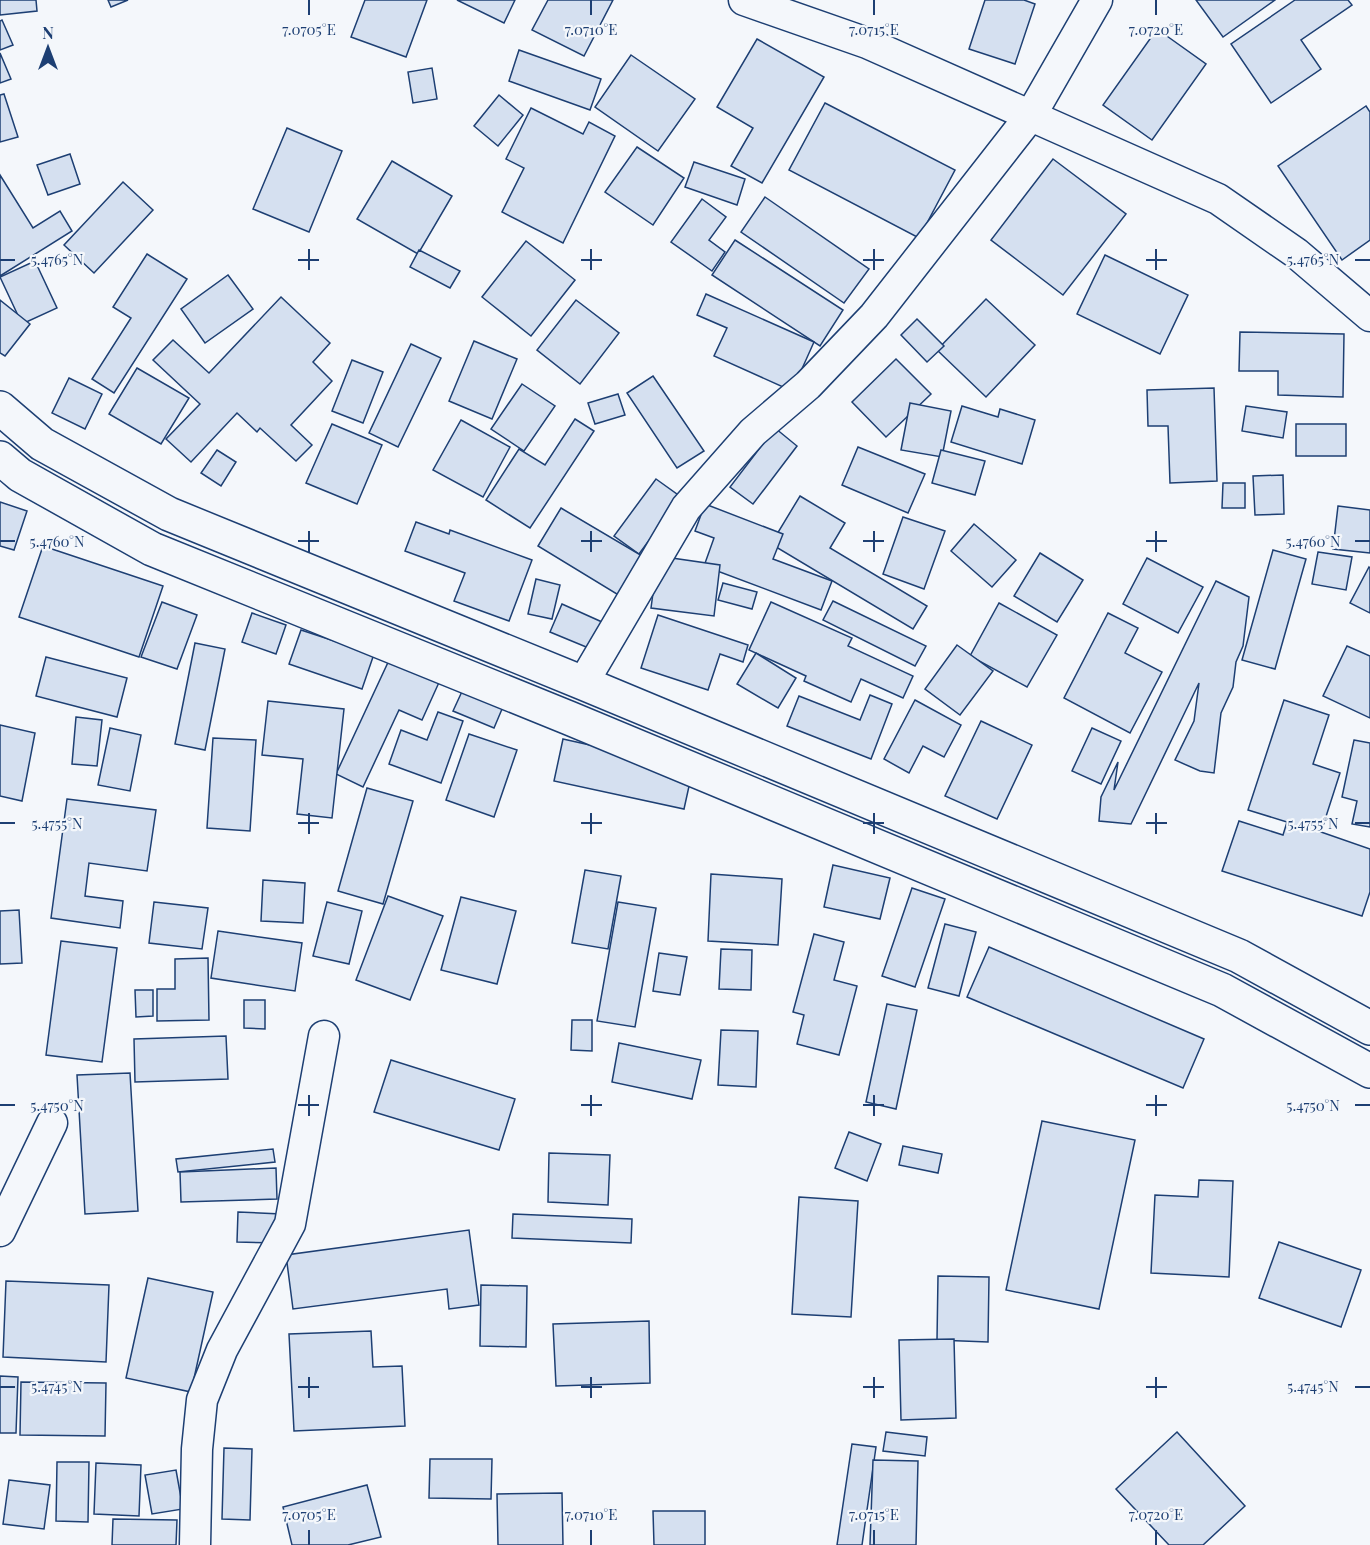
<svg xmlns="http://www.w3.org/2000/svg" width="1370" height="1545" font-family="'Playfair Display',serif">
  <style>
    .building { fill: #d5e0f0; stroke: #1d3f73; stroke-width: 1.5 }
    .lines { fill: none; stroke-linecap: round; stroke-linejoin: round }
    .street-casing { stroke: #1d3f73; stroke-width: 33 }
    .primary-casing { stroke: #1d3f73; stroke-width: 36 }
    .street { stroke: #f4f7fb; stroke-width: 30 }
    .primary { stroke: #f4f7fb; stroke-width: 33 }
    .ticks { fill: none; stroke: #1d3f73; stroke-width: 2 }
    .ticks-label { font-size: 15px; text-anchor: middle; fill: #1d3f73; stroke: #f4f7fb; stroke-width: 4.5; stroke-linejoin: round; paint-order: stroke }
  </style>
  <rect width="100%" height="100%" fill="#f4f7fb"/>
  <g class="building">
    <path d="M 0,0 L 36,0 L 37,11 L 0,15 Z"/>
    <path d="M 108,0 L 128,0 L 111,7 Z"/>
    <path d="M 365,0 L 427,0 L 406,57 L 351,37 Z"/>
    <path d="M 457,0 L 515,0 L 504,23 Z"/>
    <path d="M 548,0 L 613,0 L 584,56 L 532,30 Z"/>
    <path d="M 985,0 L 1024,0 L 1035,4 L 1015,64 L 969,49 Z"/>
    <path d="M 1196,0 L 1275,0 L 1223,37 Z"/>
    <path d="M 1295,0 L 1348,0 L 1352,5 L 1301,40 L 1321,69 L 1271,103 L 1231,44 Z"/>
    <path d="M 2,20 L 13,45 L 0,50 L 0,21 Z"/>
    <path d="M 1157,29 L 1206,64 L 1152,140 L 1103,105 Z"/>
    <path d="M 757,39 L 824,77 L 762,183 L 731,166 L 753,128 L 717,107 Z"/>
    <path d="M 519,50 L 601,79 L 590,110 L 509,81 Z"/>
    <path d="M 0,53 L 11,79 L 0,83 Z"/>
    <path d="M 631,55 L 695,99 L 658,151 L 595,107 Z"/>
    <path d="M 432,68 L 437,99 L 413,103 L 408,72 Z"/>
    <path d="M 4,94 L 18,137 L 0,142 L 0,95 Z"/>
    <path d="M 499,95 L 523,115 L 498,146 L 474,126 Z"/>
    <path d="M 825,103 L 955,170 L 919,238 L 789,170 Z"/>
    <path d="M 1366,106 L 1370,112 L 1370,240 L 1342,260 L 1278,166 Z"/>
    <path d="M 531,108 L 583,134 L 589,122 L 615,136 L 563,243 L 502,212 L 524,168 L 506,159 Z"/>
    <path d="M 287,128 L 342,151 L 309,232 L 253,209 Z"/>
    <path d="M 637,147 L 684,178 L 653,225 L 605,192 Z"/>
    <path d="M 70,154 L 80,184 L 48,195 L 37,165 Z"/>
    <path d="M 1053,159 L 1126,214 L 1063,295 L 991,240 Z"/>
    <path d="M 392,161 L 452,196 L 418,254 L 357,219 Z"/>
    <path d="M 694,162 L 745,179 L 737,205 L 685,187 Z"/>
    <path d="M 0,175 L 33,228 L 60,211 L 72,231 L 0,276 Z"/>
    <path d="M 123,182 L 153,210 L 94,273 L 64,245 Z"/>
    <path d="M 765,197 L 869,269 L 844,303 L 741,232 Z"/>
    <path d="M 702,199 L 726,217 L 709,240 L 725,252 L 712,271 L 671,242 Z"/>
    <path d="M 735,240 L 843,310 L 820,346 L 712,275 Z"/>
    <path d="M 526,241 L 575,280 L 531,336 L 482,297 Z"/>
    <path d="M 419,250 L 460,271 L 450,288 L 410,267 Z"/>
    <path d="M 147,254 L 187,279 L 114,393 L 92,379 L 131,318 L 113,307 Z"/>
    <path d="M 1105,255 L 1188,295 L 1160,354 L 1077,314 Z"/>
    <path d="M 35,261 L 57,308 L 22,324 L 0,277 Z"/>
    <path d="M 228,275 L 253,309 L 205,343 L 181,309 Z"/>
    <path d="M 706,294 L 814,342 L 792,391 L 714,356 L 727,328 L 697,315 Z"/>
    <path d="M 281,297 L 330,343 L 313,362 L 332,381 L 291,425 L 312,445 L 296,461 L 260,428 L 257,432 L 237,413 L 191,462 L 166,439 L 200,404 L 153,360 L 173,340 L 209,373 Z"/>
    <path d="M 986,299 L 1035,345 L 986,397 L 937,350 Z"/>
    <path d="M 0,300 L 30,324 L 5,356 L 0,353 Z"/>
    <path d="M 576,300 L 619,333 L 580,384 L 537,350 Z"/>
    <path d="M 917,319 L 944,346 L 927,362 L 901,335 Z"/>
    <path d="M 1240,332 L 1344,334 L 1343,397 L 1278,395 L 1278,371 L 1239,371 Z"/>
    <path d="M 474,341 L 517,359 L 492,419 L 449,401 Z"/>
    <path d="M 411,344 L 441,358 L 398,447 L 369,433 Z"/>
    <path d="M 896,359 L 931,394 L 886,437 L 852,402 Z"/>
    <path d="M 352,360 L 383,372 L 363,423 L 332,411 Z"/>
    <path d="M 137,368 L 189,398 L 161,444 L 109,414 Z"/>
    <path d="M 653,376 L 704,451 L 677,468 L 627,393 Z"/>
    <path d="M 69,378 L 102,394 L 85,429 L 52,413 Z"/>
    <path d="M 522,384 L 555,406 L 524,451 L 491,429 Z"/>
    <path d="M 1214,388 L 1217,481 L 1170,483 L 1168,426 L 1148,426 L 1147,390 Z"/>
    <path d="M 618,394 L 625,415 L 595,424 L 588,403 Z"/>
    <path d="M 910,403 L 951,411 L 942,457 L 901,450 Z"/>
    <path d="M 962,406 L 998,417 L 1000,409 L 1035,420 L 1022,464 L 951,442 Z"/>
    <path d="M 1246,406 L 1287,412 L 1283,438 L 1242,431 Z"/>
    <path d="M 575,419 L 594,431 L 530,528 L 486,500 L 519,449 L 545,465 Z"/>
    <path d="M 461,420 L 510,447 L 483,497 L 433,470 Z"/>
    <path d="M 332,424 L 382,445 L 357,504 L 306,483 Z"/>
    <rect x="1296" y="424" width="50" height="32"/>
    <path d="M 775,428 L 797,446 L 753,504 L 730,487 Z"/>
    <path d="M 858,447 L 925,474 L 908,513 L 842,485 Z"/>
    <path d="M 217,450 L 236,462 L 221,486 L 201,473 Z"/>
    <path d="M 941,450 L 985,461 L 975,495 L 932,483 Z"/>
    <path d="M 1283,475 L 1284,514 L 1255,515 L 1253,476 Z"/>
    <path d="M 656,479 L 681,497 L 639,554 L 614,536 Z"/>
    <path d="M 1223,483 L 1245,483 L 1245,508 L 1222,508 Z"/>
    <path d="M 800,496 L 845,523 L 830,548 L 927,606 L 913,629 L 771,544 Z"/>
    <path d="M 0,502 L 27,511 L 14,550 L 0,546 Z"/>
    <path d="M 705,504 L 783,534 L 773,559 L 832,581 L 821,610 L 704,566 L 714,538 L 695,531 Z"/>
    <path d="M 1338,506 L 1370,510 L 1370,553 L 1333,549 Z"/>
    <path d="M 561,508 L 649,560 L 625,599 L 538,546 Z"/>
    <path d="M 903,517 L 945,531 L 924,589 L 883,574 Z"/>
    <path d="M 416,522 L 449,534 L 450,530 L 532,560 L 509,621 L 454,601 L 465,573 L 405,551 Z"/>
    <path d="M 974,524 L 1016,560 L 992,587 L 951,551 Z"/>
    <path d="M 43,546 L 163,586 L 139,657 L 19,617 Z"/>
    <path d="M 1273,550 L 1306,559 L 1275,669 L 1242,660 Z"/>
    <path d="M 1318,552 L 1352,557 L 1346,590 L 1312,584 Z"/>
    <path d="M 1040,553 L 1083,580 L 1057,622 L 1014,596 Z"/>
    <path d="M 658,556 L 720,565 L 714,616 L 651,608 Z"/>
    <path d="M 1147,558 L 1203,587 L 1178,633 L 1123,604 Z"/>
    <path d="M 1369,567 L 1370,568 L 1370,613 L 1350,603 Z"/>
    <path d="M 536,579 L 560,585 L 552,619 L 528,614 Z"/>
    <path d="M 1216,581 L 1249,597 L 1243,646 L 1236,662 L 1233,687 L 1221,713 L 1214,773 L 1200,771 L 1175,760 L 1194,721 L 1199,683 L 1131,824 L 1099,821 L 1101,797 L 1118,762 L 1114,790 Z"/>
    <path d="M 723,583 L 757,592 L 752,609 L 718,600 Z"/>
    <path d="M 833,601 L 926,646 L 915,666 L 823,620 Z"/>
    <path d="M 162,602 L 197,615 L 177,669 L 141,657 Z"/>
    <path d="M 771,602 L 852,638 L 848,646 L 913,676 L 903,698 L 861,679 L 851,702 L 804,681 L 806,676 L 749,650 Z"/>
    <path d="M 999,603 L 1057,635 L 1027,687 L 970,656 Z"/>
    <path d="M 562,604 L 602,622 L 591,649 L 550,632 Z"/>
    <path d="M 252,613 L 286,625 L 276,654 L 242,642 Z"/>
    <path d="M 1108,613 L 1138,628 L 1125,653 L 1162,672 L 1130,733 L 1064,698 Z"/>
    <path d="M 658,615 L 748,645 L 743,662 L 720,654 L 708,690 L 641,668 Z"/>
    <path d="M 301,630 L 374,654 L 362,689 L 289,664 Z"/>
    <path d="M 195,643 L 225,649 L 205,750 L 175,744 Z"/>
    <path d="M 957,645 L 993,671 L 960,715 L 925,689 Z"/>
    <path d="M 1347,646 L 1370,656 L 1370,718 L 1323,696 Z"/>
    <path d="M 756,653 L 796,678 L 778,708 L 737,684 Z"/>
    <path d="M 391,656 L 441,678 L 422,720 L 399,710 L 363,787 L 336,774 Z"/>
    <path d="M 46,657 L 127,678 L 117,717 L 36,696 Z"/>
    <path d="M 465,685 L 505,702 L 494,728 L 453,711 Z"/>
    <path d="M 870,695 L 892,704 L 871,759 L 787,726 L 799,696 L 860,720 Z"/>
    <path d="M 915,700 L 961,725 L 944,757 L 923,746 L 909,773 L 884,759 Z"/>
    <path d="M 1284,700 L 1329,715 L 1313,764 L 1340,773 L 1321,832 L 1370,849 L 1370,892 L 1362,916 L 1222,871 L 1239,821 L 1283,835 L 1287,822 L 1248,810 Z"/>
    <path d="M 268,701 L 344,709 L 332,818 L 297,814 L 303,759 L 262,755 Z"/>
    <path d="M 438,712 L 463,721 L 441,783 L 389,764 L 401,730 L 427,740 Z"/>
    <path d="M 76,717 L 102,720 L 97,766 L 72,764 Z"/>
    <path d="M 981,721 L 1032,745 L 997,819 L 945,796 Z"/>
    <path d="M 0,725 L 35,733 L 22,801 L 0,796 Z"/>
    <path d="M 110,728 L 141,735 L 130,791 L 98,785 Z"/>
    <path d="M 1092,728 L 1121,741 L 1101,784 L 1072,771 Z"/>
    <path d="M 469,734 L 517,750 L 494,817 L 446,800 Z"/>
    <path d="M 213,738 L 256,740 L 250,831 L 207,828 Z"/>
    <path d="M 563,739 L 693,768 L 684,809 L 554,781 Z"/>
    <path d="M 1354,740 L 1370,743 L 1370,827 L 1352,824 L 1357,801 L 1342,797 Z"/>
    <path d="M 367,788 L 413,801 L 383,904 L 338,891 Z"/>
    <path d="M 67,799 L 156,810 L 147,871 L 89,863 L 85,896 L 123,901 L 120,928 L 51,918 Z"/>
    <path d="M 833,865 L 890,878 L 880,919 L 824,907 Z"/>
    <path d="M 585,870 L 621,876 L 608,949 L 572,943 Z"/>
    <path d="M 711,874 L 782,879 L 778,945 L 708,941 Z"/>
    <path d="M 263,880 L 305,883 L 303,923 L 261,921 Z"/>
    <path d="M 912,888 L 945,899 L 915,987 L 882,976 Z"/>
    <path d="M 388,896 L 443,916 L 410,1000 L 356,980 Z"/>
    <path d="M 461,897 L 516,911 L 497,984 L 441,970 Z"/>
    <path d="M 154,902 L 208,908 L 202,949 L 149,943 Z"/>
    <path d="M 327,902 L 362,911 L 349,964 L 313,956 Z"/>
    <path d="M 618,902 L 656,908 L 635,1027 L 597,1021 Z"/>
    <path d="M 19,910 L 22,963 L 0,964 L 0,911 Z"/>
    <path d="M 945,924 L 976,932 L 959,996 L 928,988 Z"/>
    <path d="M 218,931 L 302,943 L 295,991 L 211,978 Z"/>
    <path d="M 814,934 L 844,942 L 834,980 L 857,986 L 839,1055 L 797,1044 L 804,1015 L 793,1012 Z"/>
    <path d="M 61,941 L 117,948 L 102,1062 L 46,1055 Z"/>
    <path d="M 989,947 L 1204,1039 L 1183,1088 L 967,997 Z"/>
    <path d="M 721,949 L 752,950 L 751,990 L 719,989 Z"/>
    <path d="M 659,953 L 687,957 L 680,995 L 653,991 Z"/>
    <path d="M 208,958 L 209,1020 L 157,1021 L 157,989 L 175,989 L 175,959 Z"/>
    <path d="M 135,990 L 153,990 L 153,1016 L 136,1017 Z"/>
    <path d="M 244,1000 L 265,1000 L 265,1029 L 244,1028 Z"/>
    <path d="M 887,1004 L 917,1010 L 896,1109 L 866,1102 Z"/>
    <path d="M 572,1020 L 592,1020 L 592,1051 L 571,1050 Z"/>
    <path d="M 721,1030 L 758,1031 L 756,1087 L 718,1085 Z"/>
    <path d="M 226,1036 L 228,1079 L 135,1082 L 134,1039 Z"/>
    <path d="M 619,1043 L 701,1060 L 692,1099 L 612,1082 Z"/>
    <path d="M 391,1060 L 515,1099 L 499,1150 L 374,1112 Z"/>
    <path d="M 130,1073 L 138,1211 L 85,1214 L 77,1075 Z"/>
    <path d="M 1042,1121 L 1135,1140 L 1099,1309 L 1006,1290 Z"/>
    <path d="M 849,1132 L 881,1144 L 867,1181 L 835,1168 Z"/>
    <path d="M 903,1146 L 942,1154 L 938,1173 L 899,1165 Z"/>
    <path d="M 273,1149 L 275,1162 L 178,1172 L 176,1159 Z"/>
    <path d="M 549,1153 L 610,1155 L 608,1205 L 548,1202 Z"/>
    <path d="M 276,1168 L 277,1199 L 181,1202 L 180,1172 Z"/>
    <path d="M 1199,1180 L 1233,1181 L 1229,1277 L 1151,1273 L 1155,1195 L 1198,1197 Z"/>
    <path d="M 799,1197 L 858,1201 L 851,1317 L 792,1314 Z"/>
    <path d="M 238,1212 L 281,1214 L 280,1243 L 237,1242 Z"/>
    <path d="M 513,1214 L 632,1219 L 631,1243 L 512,1238 Z"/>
    <path d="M 469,1230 L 479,1305 L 449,1309 L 447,1289 L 293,1309 L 286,1255 Z"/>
    <path d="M 1279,1242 L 1361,1270 L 1341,1327 L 1259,1298 Z"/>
    <path d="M 938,1276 L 989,1277 L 988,1342 L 937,1340 Z"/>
    <path d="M 148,1278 L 213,1292 L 191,1392 L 126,1378 Z"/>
    <path d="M 6,1281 L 109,1285 L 106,1362 L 3,1357 Z"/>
    <path d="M 481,1285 L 527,1286 L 526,1347 L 480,1346 Z"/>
    <path d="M 649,1321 L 650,1383 L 556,1386 L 553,1324 Z"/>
    <path d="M 371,1331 L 373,1367 L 402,1366 L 405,1426 L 294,1431 L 289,1334 Z"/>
    <path d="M 954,1339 L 956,1418 L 901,1420 L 899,1340 Z"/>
    <path d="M 0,1376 L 18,1377 L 16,1433 L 0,1433 Z"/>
    <path d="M 21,1382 L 106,1383 L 105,1436 L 20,1435 Z"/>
    <path d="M 886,1432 L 927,1437 L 925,1456 L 883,1451 Z"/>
    <path d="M 1177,1432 L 1245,1506 L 1203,1545 L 1169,1545 L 1116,1489 Z"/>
    <path d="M 852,1444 L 876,1447 L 862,1545 L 837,1545 Z"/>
    <path d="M 224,1448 L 252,1449 L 250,1520 L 222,1519 Z"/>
    <path d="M 430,1459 L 492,1459 L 491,1499 L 429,1498 Z"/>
    <path d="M 873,1460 L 918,1461 L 916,1545 L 870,1545 Z"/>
    <path d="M 57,1462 L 89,1462 L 88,1522 L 56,1521 Z"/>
    <path d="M 96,1463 L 141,1465 L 139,1516 L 94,1514 Z"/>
    <path d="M 176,1470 L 183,1509 L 152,1514 L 145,1475 Z"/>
    <path d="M 9,1480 L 50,1485 L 44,1529 L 3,1524 Z"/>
    <path d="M 367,1485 L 381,1537 L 348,1545 L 292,1545 L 283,1507 Z"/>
    <path d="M 562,1493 L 563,1545 L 498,1545 L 497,1494 Z"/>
    <path d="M 653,1511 L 705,1511 L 705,1545 L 654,1545 Z"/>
    <path d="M 113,1519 L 177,1520 L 176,1545 L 112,1545 Z"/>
  </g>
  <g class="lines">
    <defs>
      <g id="street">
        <path d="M 744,0 L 867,43 L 1218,199 L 1296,253 L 1370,316"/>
        <path d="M 583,683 L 686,508 L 753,432 L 808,385 L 874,316 L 1031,115 L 1097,0"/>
        <path d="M 0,1231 L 52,1123"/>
        <path d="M 195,1545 L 197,1449 L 202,1400 L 222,1350 L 290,1224 L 324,1036"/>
      </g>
      <g id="primary">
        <path d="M 0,408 L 42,444 L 169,514 L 583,683 L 1239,956 L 1370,1028"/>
        <path d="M 0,458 L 20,475 L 152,549 L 569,718 L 1222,990 L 1370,1071"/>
      </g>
    </defs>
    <use href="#street" class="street-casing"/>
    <use href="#primary" class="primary-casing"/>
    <use href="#street" class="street"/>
    <use href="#primary" class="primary"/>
  </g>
  <path class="ticks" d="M 309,0 L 309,15M 591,0 L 591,15M 874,0 L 874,15M 1156,0 L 1156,15M 309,249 L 309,270M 591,249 L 591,270M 874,249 L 874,270M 1156,249 L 1156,270M 0,260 L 15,260M 298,260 L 319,260M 581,260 L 602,260M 863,260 L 884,260M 1146,260 L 1167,260M 1355,260 L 1370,260M 309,531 L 309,552M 591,531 L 591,552M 874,531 L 874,552M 1156,531 L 1156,552M 0,541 L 15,541M 298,541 L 319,541M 581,541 L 602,541M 863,541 L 884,541M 1146,541 L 1167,541M 1355,541 L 1370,541M 309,813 L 309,834M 591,813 L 591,834M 874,813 L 874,834M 1156,813 L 1156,834M 0,823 L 15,823M 298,823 L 319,823M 581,823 L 602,823M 863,823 L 884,823M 1146,823 L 1167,823M 1355,823 L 1370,823M 309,1095 L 309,1116M 591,1095 L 591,1116M 874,1095 L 874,1116M 1156,1095 L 1156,1116M 0,1105 L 15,1105M 298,1105 L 319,1105M 581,1105 L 602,1105M 863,1105 L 884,1105M 1146,1105 L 1167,1105M 1355,1105 L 1370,1105M 309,1377 L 309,1398M 591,1377 L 591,1398M 874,1377 L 874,1398M 1156,1377 L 1156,1398M 0,1387 L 15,1387M 298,1387 L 319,1387M 581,1387 L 602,1387M 863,1387 L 884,1387M 1146,1387 L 1167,1387M 1355,1387 L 1370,1387M 309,1530 L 309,1545M 591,1530 L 591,1545M 874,1530 L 874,1545M 1156,1530 L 1156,1545"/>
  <g class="ticks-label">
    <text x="309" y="35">7.0705°E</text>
    <text x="591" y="35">7.0710°E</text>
    <text x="874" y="35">7.0715°E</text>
    <text x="1156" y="35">7.0720°E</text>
    <text x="57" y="265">5.4765°N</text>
    <text x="1313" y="265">5.4765°N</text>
    <text x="57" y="547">5.4760°N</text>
    <text x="1313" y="547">5.4760°N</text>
    <text x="57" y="829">5.4755°N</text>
    <text x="1313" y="829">5.4755°N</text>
    <text x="57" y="1111">5.4750°N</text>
    <text x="1313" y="1111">5.4750°N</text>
    <text x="57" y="1392">5.4745°N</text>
    <text x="1313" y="1392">5.4745°N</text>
    <text x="309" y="1520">7.0705°E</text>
    <text x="591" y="1520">7.0710°E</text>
    <text x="874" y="1520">7.0715°E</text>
    <text x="1156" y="1520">7.0720°E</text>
  </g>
  <g transform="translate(48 48)" stroke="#f4f7fb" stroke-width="4.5" paint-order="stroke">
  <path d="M0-4.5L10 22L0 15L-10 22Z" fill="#1d3f73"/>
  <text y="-9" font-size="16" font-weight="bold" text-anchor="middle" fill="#1d3f73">N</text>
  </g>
</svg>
